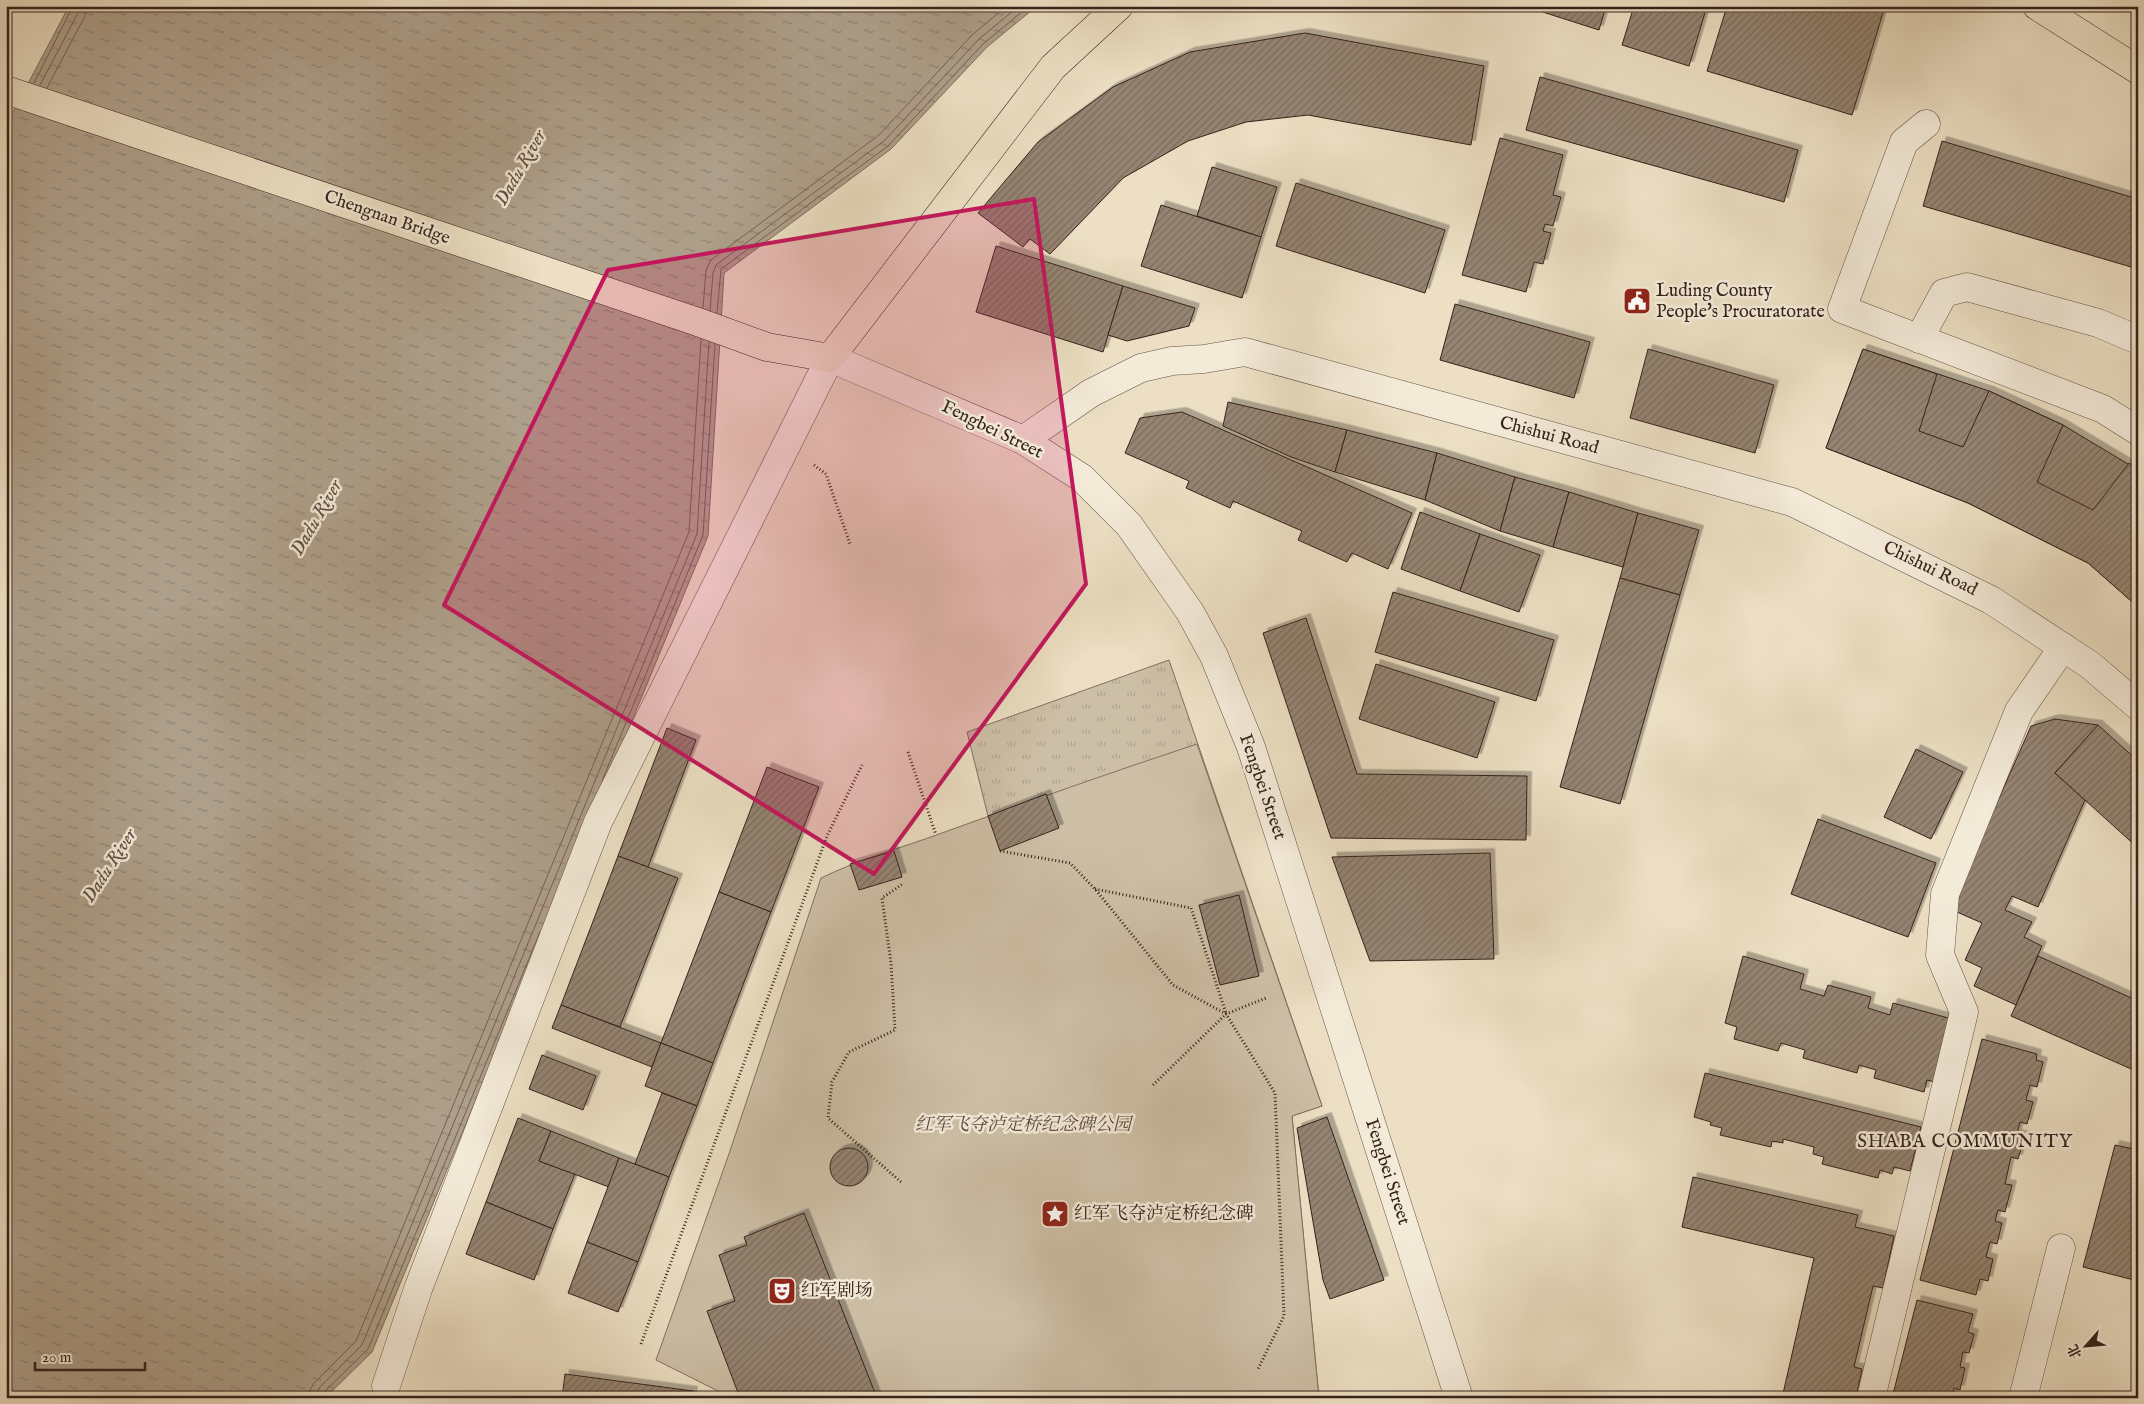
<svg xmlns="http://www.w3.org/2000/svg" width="2144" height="1404" font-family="'IM FELL English','Noto Serif SC',serif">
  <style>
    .grass { fill: url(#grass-tufts); stroke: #827060 }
    .park { fill: #cdbfa6; stroke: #827060 }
    .water { fill: url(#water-ripples); stroke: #7e6d5e }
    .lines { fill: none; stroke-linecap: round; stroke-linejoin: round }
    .shore { stroke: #726052; stroke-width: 1 }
    .building { fill: url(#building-hatch); stroke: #36221b; filter: url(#shadow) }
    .minor-casing { stroke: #645145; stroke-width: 29 }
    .major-casing { stroke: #36221b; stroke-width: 29 }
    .path { stroke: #36221b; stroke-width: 3; stroke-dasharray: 1 2.5; stroke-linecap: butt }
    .minor { stroke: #f3ead8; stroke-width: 28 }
    .major { stroke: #ecdfc3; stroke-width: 28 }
    .marked { fill: #c2185b; fill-opacity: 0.2; stroke: #c2185b; stroke-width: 4; stroke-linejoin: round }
    .labels { text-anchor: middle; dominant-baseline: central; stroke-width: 5; stroke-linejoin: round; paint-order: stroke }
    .street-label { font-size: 18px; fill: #36221b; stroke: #f3ead8 }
    .poi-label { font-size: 18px; fill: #36221b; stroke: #f3ead8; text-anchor: start }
    .park-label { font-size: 18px; font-style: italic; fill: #5c493e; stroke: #f3ead8 }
    .water-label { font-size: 19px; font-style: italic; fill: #604e42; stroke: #f3ead8 }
    .neighbourhood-label { font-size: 19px; letter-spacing: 1px; fill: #36221b; stroke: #f3ead8 }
  </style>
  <defs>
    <pattern id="grass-tufts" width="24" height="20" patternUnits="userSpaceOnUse" patternTransform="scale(1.25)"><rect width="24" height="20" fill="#cdbfa6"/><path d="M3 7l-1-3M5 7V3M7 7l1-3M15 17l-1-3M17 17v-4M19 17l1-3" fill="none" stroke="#b1a48e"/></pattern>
    <pattern id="water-ripples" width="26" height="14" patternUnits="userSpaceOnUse" patternTransform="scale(1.25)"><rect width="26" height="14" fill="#ae9f8a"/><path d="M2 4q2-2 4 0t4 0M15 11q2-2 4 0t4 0" fill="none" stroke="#8e8170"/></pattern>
    <pattern id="building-hatch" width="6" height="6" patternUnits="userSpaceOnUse" patternTransform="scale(1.25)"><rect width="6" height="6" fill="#958472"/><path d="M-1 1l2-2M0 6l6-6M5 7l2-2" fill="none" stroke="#7a6c5d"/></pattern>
    <filter id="shadow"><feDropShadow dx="4.5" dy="-4.5" stdDeviation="0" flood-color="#0004"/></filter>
  </defs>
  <rect width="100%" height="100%" fill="#ecdfc3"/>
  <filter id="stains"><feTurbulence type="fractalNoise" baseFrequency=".004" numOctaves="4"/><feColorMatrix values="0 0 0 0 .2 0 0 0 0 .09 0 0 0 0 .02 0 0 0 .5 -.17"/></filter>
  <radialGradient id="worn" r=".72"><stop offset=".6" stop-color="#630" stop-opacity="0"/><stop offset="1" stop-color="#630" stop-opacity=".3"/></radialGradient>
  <path class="grass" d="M 1169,660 L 1322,1106 L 1292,1116 L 1319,1398 L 1046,795 L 988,816 L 967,732 Z"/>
  <path class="park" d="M 1197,744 L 1322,1106 L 1292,1116 L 1319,1398 L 718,1398 L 718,1391 L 656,1360 L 730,1151 L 821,878 C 860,859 901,848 942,833 C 1027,802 1112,772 1197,744 Z"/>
  <path class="water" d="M 69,6 L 1037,6 L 987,47 L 891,149 L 724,273 L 708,536 L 372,1352 L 325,1398 L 6,1398 L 6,125 Z"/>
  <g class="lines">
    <g class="shore">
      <path d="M 34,83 L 73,6"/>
      <path d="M 40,85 L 78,13 L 80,6"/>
      <path d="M 47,88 L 85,16 L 87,6"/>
      <path d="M 703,308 L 706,270 L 711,260 L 879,135 L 973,34 L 1007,6"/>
      <path d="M 710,311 L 713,273 L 716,265 L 884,141 L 979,39 L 1019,6"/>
      <path d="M 717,313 L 721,269 L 888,146 L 983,44 L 1029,6"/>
      <path d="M 602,781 L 703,535 L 715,344"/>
      <path d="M 309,1398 L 310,1390 L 314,1383 L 356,1341 L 689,532 L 701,339"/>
      <path d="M 316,1398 L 319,1388 L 362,1345 L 697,534 L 709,342"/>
      <path d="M 322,1398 L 324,1392 L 368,1349 L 540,932"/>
    </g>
  </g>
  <g class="building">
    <path d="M 1524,6 L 1606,6 L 1599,30 Z"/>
    <path d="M 1634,6 L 1707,6 L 1689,66 L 1622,45 Z"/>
    <path d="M 1727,6 L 1885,6 L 1852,115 L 1707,71 Z"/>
    <path d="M 1305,33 L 1484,66 L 1471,145 L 1308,115 L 1246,122 L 1188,141 L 1123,178 L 1050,254 L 1030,239 L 1023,247 L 978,213 L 1038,142 L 1113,87 L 1190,52 Z"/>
    <path d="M 1540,77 L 1798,150 L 1784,202 L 1526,130 Z"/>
    <path d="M 1500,138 L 1563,155 L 1553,195 L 1561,197 L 1553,226 L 1545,224 L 1543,231 L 1551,233 L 1543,264 L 1534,262 L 1526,292 L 1462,275 Z"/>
    <path d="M 1942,141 L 2138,199 L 2138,269 L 1923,206 Z"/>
    <path d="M 1212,167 L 1277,187 L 1261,237 L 1197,216 Z"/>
    <path d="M 1296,183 L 1445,230 L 1425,293 L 1276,246 Z"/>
    <path d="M 1161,205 L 1261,237 L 1242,298 L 1141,266 Z"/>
    <path d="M 996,246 L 1123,286 L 1103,352 L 976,312 Z"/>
    <path d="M 1123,286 L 1195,308 L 1189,326 L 1127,341 L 1108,335 Z"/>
    <path d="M 1455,304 L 1590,342 L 1574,398 L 1440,360 Z"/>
    <path d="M 1648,349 L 1774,385 L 1755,453 L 1630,418 Z"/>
    <path d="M 1863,349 L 1989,391 L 2063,425 L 2138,470 L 2138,607 L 2088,563 L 1968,503 L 1826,448 Z"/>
    <path d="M 1863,349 L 1937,374 L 1919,431 L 1963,447 L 1989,391 L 2063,425 L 2037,482 L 2093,510 L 2129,463 L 2138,470 L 2138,607 L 2088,563 L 1968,503 L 1826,448 Z"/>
    <path d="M 1228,402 L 1347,430 L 1335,472 L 1291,457 L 1223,426 Z"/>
    <path d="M 1182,412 L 1412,513 L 1388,569 L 1352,553 L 1347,562 L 1298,540 L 1302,531 L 1233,501 L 1230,508 L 1186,488 L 1189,481 L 1125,453 L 1140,418 Z"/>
    <path d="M 1347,430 L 1437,453 L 1425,500 L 1335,472 Z"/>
    <path d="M 1437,453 L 1515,477 L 1500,531 L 1425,500 Z"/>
    <path d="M 1515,477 L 1569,492 L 1553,547 L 1500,531 Z"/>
    <path d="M 1569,492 L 1638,513 L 1623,567 L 1553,547 Z"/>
    <path d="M 1420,512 L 1480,534 L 1460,591 L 1401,569 Z"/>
    <path d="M 1638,513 L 1699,530 L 1680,595 L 1620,578 Z"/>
    <path d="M 1480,534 L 1540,555 L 1519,612 L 1460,591 Z"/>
    <path d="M 1620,578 L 1680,595 L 1620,804 L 1560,787 Z"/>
    <path d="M 1393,592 L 1554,640 L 1536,701 L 1375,652 Z"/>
    <path d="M 1306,618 L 1357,774 L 1527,776 L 1526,840 L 1331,838 L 1263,633 Z"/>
    <path d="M 1376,664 L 1495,702 L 1477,758 L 1359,719 Z"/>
    <path d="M 2055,719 L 2098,725 L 2055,773 L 2085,800 L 2038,907 L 2012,896 L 2005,910 L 2032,922 L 2024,937 L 2042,946 L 2016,1005 L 1974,986 L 1982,968 L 1965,960 L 1982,923 L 1950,909 L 2031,726 Z"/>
    <path d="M 2098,725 L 2138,761 L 2138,848 L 2055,773 Z"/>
    <path d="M 667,728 L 696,740 L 648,867 L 618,856 Z"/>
    <path d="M 1916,749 L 1963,772 L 1931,839 L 1884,817 Z"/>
    <path d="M 767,767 L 819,787 L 771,912 L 719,892 Z"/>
    <path d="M 1046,794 L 1059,828 L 1000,851 L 988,816 Z"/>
    <path d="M 1818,819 L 1936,863 L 1908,937 L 1791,894 Z"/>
    <path d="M 894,851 L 902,877 L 859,890 L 850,864 Z"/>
    <path d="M 1490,853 L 1494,959 L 1370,961 L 1332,857 Z"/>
    <path d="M 618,856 L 678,878 L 620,1027 L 561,1005 Z"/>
    <path d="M 719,892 L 771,912 L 713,1063 L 661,1043 Z"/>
    <path d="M 1239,895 L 1259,976 L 1220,985 L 1199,905 Z"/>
    <path d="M 1743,956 L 1804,974 L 1800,989 L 1824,996 L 1828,985 L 1871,997 L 1868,1008 L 1890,1015 L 1893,1003 L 1952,1019 L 1935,1082 L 1927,1080 L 1924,1092 L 1874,1078 L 1876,1070 L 1859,1065 L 1857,1073 L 1803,1058 L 1805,1050 L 1781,1043 L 1778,1051 L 1734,1039 L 1737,1027 L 1725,1023 Z"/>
    <path d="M 2038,956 L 2138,1001 L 2138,1072 L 2011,1016 Z"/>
    <path d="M 561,1005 L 661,1043 L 652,1067 L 552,1028 Z"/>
    <path d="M 1982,1039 L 2037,1054 L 2036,1060 L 2043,1062 L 2037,1087 L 2030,1085 L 2026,1100 L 2033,1102 L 2027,1124 L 2020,1122 L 2017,1134 L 2025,1136 L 2018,1159 L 2011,1157 L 2005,1184 L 2012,1185 L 2005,1212 L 1998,1210 L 1995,1221 L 2002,1223 L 1997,1244 L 1990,1242 L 1986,1257 L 1993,1259 L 1988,1281 L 1980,1279 L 1976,1295 L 1920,1280 Z"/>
    <path d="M 661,1043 L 713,1063 L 697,1106 L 645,1086 Z"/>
    <path d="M 542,1055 L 596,1076 L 583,1110 L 529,1089 Z"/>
    <path d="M 1705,1073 L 1921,1127 L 1910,1171 L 1894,1167 L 1892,1174 L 1880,1170 L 1878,1178 L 1822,1164 L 1824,1157 L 1813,1154 L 1814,1147 L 1783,1139 L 1783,1143 L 1772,1141 L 1771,1147 L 1720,1135 L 1722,1128 L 1710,1125 L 1711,1122 L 1694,1117 Z"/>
    <path d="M 662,1093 L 697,1106 L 669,1177 L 635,1164 Z"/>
    <path d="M 1327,1117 L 1384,1280 L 1330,1299 L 1323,1280 L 1297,1128 Z"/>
    <path d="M 518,1118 L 551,1131 L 539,1161 L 575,1174 L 553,1229 L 486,1202 Z"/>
    <path d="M 551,1131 L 619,1158 L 609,1187 L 539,1161 Z"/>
    <path d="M 2115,1145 L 2138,1150 L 2138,1281 L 2083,1267 Z"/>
    <circle cx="849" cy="1167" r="19"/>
    <path d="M 619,1158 L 669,1177 L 638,1262 L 587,1242 Z"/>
    <path d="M 1693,1177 L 1858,1215 L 1855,1227 L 1894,1236 L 1883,1288 L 1873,1286 L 1854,1367 L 1862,1369 L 1856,1398 L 1782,1398 L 1814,1258 L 1682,1227 Z"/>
    <path d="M 486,1202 L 553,1229 L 534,1280 L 466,1254 Z"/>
    <path d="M 804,1213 L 877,1398 L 740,1398 L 707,1311 L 735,1301 L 719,1255 L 747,1245 L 744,1237 Z"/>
    <path d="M 587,1242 L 638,1262 L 618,1312 L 568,1293 Z"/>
    <path d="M 1917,1300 L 1973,1314 L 1968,1332 L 1974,1334 L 1969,1353 L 1963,1352 L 1960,1367 L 1965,1368 L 1960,1390 L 1954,1388 L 1952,1398 L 1892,1398 Z"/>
    <path d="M 565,1374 L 693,1391 L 692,1398 L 562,1398 Z"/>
  </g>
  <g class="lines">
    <defs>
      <g id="minor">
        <path d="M 1926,124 L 1904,142 L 1842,309 L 2103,409 L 2138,431"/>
        <path d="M 1919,339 L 1944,293 L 1967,287 L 2098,323 L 2138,340"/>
        <path d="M 1023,440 L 1091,393 L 1141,368 L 1172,361 L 1204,359 L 1245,352 L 1792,502 L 1991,600 L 2090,665 L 2138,706"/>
        <path d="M 386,1386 L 418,1289 L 598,822 L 830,358 L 1023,440 L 1082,478 L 1129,525 L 1190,612 L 1214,656 L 1251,747 L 1459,1398"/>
        <path d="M 1871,1398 L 1964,1012 L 1940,955 L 1945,894 L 2019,711 L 2063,647"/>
        <path d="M 2023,1398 L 2061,1248"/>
      </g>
      <g id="major">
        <path d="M 2037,6 L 2138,70"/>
        <path d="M 6,90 L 698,322 L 767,347 L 830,358 L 1053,67 L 1119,6"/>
      </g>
    </defs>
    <use href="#minor" class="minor-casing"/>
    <use href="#major" class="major-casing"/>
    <g class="path">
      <path d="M 814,465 L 826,474 L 850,544"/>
      <path d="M 908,752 L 936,835"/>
      <path d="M 1000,851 L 1070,863 L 1095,889 L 1173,985 L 1226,1014 L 1275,1093 L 1284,1316 L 1258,1369"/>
      <path d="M 1095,889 L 1191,908 L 1226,1013"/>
      <path d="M 1153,1085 L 1226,1014 L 1266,998"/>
      <path d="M 901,1182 L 828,1118 L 832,1082 L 849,1052 L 895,1030 L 891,963 L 882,898 L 904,883"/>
      <path d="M 641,1344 L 827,836 L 862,765"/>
    </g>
    <use href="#minor" class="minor"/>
    <use href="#major" class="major"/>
  </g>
  <path class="marked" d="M 1034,199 L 1086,584 L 874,874 L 444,605 L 608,270 Z"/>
  <defs>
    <symbol id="civic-square" viewBox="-11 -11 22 22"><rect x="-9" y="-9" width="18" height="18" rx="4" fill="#8f2418" stroke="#f3ead8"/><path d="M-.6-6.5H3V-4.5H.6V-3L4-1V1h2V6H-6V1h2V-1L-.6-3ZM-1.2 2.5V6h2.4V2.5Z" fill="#fff"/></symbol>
    <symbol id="sight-square" viewBox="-11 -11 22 22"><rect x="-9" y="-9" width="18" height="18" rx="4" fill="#8f2418" stroke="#f3ead8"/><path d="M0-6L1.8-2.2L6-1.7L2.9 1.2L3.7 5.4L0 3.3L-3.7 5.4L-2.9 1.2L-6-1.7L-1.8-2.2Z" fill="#fff"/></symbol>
    <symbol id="theatre-square" viewBox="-11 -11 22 22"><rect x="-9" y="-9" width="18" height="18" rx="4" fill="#8f2418" stroke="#f3ead8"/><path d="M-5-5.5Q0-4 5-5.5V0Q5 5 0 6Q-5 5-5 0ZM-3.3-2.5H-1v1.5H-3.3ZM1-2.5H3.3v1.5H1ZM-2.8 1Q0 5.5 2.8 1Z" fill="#fff"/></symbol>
  </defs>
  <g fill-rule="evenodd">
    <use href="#civic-square" x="1621" y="285" width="32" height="32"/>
    <use href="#sight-square" x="1039" y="1198" width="32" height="32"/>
    <use href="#theatre-square" x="766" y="1275" width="32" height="32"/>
  </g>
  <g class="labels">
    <g class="street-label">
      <text transform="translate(387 218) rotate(19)">Chengnan Bridge</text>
      <text transform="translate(992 430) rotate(26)">Fengbei Street</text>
      <text transform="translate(1549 436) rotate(15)">Chishui Road</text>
      <text transform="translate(1930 569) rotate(26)">Chishui Road</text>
      <text transform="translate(1262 787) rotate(71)">Fengbei Street</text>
      <text transform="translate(1387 1172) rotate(72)">Fengbei Street</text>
    </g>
    <g class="poi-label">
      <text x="1656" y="291">Luding County<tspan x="1656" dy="21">People's Procuratorate</tspan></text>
      <text x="1074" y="1214">红军飞夺泸定桥纪念碑</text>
      <text x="801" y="1291">红军剧场</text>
    </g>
    <g class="park-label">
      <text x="1023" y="1125">红军飞夺泸定桥纪念碑公园</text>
    </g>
    <g class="water-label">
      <text transform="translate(521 168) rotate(-60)">Dadu River</text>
      <text transform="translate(317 518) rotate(-60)">Dadu River</text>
      <text transform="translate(110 866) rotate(-57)">Dadu River</text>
    </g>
    <g class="neighbourhood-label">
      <text x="1965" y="1142">SHABA COMMUNITY</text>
    </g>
  </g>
  <rect width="2144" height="1404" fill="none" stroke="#ecdfc3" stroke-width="25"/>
  <rect x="8" y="8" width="2129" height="1389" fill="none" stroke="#36221b" stroke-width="2.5"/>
  <rect x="12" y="12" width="2119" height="1379" fill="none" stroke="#36221b"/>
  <g transform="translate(2086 1346) rotate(243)" stroke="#f3ead8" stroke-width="4" paint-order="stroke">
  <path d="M0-4L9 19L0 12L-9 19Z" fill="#36221b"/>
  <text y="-8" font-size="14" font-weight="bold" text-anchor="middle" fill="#36221b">北</text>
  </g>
  <path d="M35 1362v8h110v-8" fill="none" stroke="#36221b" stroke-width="2.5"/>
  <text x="42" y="1362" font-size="15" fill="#36221b" stroke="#f3ead8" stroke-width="4" paint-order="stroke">20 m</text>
  <rect width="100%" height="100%" filter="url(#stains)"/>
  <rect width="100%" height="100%" fill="url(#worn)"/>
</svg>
